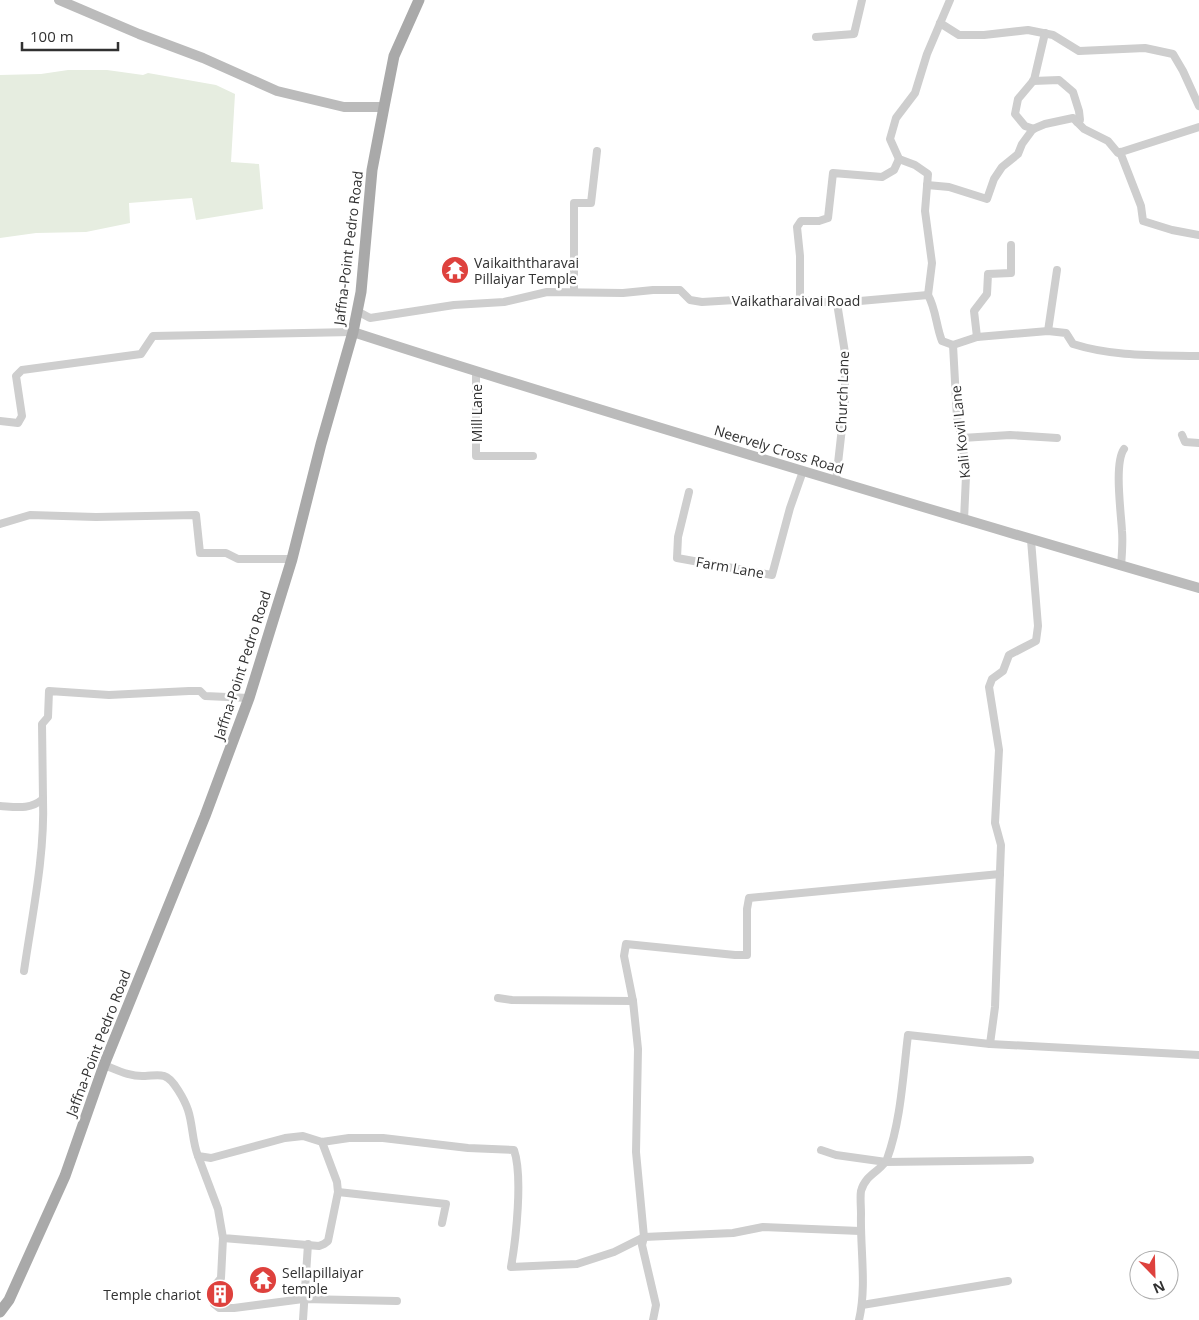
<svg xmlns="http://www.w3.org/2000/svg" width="1199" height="1320" font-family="'Open Sans',sans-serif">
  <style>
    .green { fill: #e6ede0 }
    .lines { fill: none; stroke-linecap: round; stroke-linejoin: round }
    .street { stroke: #cecece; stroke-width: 8 }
    .secondary { stroke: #bbb; stroke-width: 10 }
    .primary { stroke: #a9a9a9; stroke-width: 11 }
    .labels { text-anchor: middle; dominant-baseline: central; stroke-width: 5; stroke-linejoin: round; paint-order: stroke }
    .street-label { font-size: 14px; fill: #313131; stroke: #fff }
    .poi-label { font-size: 14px; fill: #313131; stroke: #fff; text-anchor: start }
  </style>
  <rect width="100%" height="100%" fill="#fff"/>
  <path class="green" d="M 68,70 L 107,70 L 143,75 L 148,73 L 216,85 L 235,94 L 231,162 L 259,164 L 263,209 L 196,220 L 192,198 L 129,203 L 130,223 L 86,232 L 36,233 L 0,238 L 0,75 L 41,74 Z"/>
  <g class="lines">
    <g class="street">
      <path d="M 940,23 L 959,35 L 984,35 L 1028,30 L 1053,35 L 1079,51 L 1145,48 L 1173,54 L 1183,71 L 1199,106"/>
      <path d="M 816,37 L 854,34 L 862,0"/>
      <path d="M 1033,81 L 1059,80 L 1073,92 L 1079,111 L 1080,120 L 1077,122"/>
      <path d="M 1034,129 L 1025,126 L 1015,114 L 1018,99 L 1034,80 L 1045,33"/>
      <path d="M 1120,152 L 1141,206 L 1143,221 L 1172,230 L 1199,235"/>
      <path d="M 927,185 L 949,187 L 987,199 L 994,179 L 1002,167 L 1018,154 L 1022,144 L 1033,129 L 1045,124 L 1073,118 L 1084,129 L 1108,141 L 1118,153 L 1199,127"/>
      <path d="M 574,292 L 574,203 L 591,203 L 597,151"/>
      <path d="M 928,295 L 932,263 L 925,211 L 928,174 L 915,165 L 899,159 L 890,139 L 896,118 L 915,93 L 927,54 L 950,0"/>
      <path d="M 800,300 L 800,256 L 797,227 L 801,221 L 819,221 L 828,218 L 833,173 L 882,177 L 894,170 L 899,159"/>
      <path d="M 357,311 L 370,318 L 454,305 L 504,302 L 547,292 L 623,293 L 653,290 L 680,290 L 690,300 L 702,302 L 735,300 L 800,300 L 837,303 L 928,295 C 936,309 936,326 942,341 L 953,345 L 977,337 L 1048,331 L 1066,333 L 1073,344 C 1114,357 1156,355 1199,356"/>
      <path d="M 1048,331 L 1057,270"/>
      <path d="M 977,337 L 974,311 L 987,294 L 988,274 L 1011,273 L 1011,245"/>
      <path d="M 953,345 L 957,418 L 962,438 L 966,476 L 964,520"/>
      <path d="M 476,372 L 476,456 L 533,456"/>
      <path d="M 0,421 L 18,423 L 22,416 L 16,376 L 22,370 L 141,354 L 153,336 L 353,332"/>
      <path d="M 1182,435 L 1185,442 L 1199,443"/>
      <path d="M 962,438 L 1010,435 L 1057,438"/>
      <path d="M 836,481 L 845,401 L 845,353 L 837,303"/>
      <path d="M 689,492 L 678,537 L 677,558 L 772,575 L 790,508 L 803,471"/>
      <path d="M 0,524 L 30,515 L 96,517 L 196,515 L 200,553 L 226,553 L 238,559 L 292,559"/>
      <path d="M 1121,566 C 1122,554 1123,542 1122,531 C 1121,512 1114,463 1124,449"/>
      <path d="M 0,806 C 16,807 30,810 43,799 L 42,724 L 48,717 L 49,691 L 109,695 L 189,691 L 200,691 L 205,696 L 249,698"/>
      <path d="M 24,971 C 32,915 45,856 43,799"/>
      <path d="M 498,998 L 512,1000 L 633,1001"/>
      <path d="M 990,1044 L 995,1007 L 1001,845 L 995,823 L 999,750 L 989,687 L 992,679 L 1003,671 L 1009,655 L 1036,641 L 1038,626 L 1031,540"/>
      <path d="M 104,1065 C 117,1070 130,1077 145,1076 C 151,1076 158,1074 164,1076 C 173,1078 185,1101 188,1110 C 193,1125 192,1141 198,1156 L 211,1158 L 285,1138 L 303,1136 L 322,1142 L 349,1138 L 383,1138 L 468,1148 L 514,1150 C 523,1176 516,1239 511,1267 L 577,1264 L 614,1252 L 644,1237 L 733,1233 L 763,1227 L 860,1231"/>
      <path d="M 821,1150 L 836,1155 L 886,1162 L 1030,1160"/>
      <path d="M 198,1156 L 218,1209 L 223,1238 L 319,1246 L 324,1244 L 328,1241 L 338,1192 L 337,1182 L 322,1142"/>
      <path d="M 338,1192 L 446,1204 L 442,1223"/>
      <path d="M 223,1238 L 221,1278 L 213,1288 L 212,1298 L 214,1304 L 219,1308 L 234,1308 L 303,1299 L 397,1301"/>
      <path d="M 862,1305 L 1008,1281"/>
      <path d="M 303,1320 L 308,1244"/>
      <path d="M 653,1320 L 656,1305 L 642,1245 L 644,1237 L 636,1152 L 638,1049 L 633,1001 L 624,956 L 626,944 L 735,955 L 747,955 L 747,909 L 749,898 L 1000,874"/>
      <path d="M 859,1320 C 867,1286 860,1248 861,1214 C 861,1206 860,1197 861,1191 C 866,1173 883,1170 887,1159 C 901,1121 903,1075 908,1035 L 990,1044 L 1199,1055"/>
    </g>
    <g class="secondary">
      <path d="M 59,0 L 139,34 L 203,58 L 277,91 L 344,107 L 384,107"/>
      <path d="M 353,332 C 488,376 624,417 760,458 C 906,502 1052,546 1199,588"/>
    </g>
    <path class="primary" d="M 0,1312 L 9,1300 L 65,1176 L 104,1065 L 205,816 L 249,698 L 292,559 L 321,444 L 353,332 L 361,292 L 372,170 L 384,107 L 394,56 L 419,0"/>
  </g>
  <defs>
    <symbol id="temple-disc" viewBox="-11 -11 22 22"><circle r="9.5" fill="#de413d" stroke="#fff"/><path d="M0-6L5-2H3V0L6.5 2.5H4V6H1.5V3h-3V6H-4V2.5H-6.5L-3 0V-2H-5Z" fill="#fff"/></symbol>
    <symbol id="building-disc" viewBox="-11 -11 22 22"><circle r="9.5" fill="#de413d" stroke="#fff"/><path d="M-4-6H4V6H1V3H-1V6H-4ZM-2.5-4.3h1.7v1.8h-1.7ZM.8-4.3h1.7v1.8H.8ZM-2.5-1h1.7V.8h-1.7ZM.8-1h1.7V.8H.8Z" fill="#fff"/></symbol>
  </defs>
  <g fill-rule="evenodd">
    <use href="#temple-disc" x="439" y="254" width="32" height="32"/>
    <use href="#temple-disc" x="247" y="1264" width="32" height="32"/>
    <use href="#building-disc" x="204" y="1278" width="32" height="32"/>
  </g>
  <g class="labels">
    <g class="street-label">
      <text transform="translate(348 248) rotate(-83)">Jaffna-Point Pedro Road</text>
      <text x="796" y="300">Vaikatharaivai Road</text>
      <text transform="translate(842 392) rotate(-88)">Church Lane</text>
      <text transform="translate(476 413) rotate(-90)">Mill Lane</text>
      <text transform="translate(960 432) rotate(-96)">Kali Kovil Lane</text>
      <text transform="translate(779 449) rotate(17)">Neervely Cross Road</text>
      <text transform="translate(730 567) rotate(10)">Farm Lane</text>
      <text transform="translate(242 665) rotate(-72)">Jaffna-Point Pedro Road</text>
      <text transform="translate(98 1043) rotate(-69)">Jaffna-Point Pedro Road</text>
    </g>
    <g class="poi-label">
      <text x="474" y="262">Vaikaiththaravai<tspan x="474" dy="16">Pillaiyar Temple</tspan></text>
      <text x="282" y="1272">Sellapillaiyar<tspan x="282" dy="16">temple</tspan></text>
      <text x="201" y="1294" text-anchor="end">Temple chariot</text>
    </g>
  </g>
  <g transform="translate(1154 1275) rotate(157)"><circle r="24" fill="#ffffff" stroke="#adadad"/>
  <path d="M0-4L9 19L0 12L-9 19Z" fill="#de413d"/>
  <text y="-8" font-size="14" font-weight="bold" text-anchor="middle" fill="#313131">N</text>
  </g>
  <path d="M22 42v8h96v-8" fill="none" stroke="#313131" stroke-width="2.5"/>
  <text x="30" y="42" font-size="15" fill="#313131" stroke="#ffffff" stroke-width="4" paint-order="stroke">100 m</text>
</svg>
